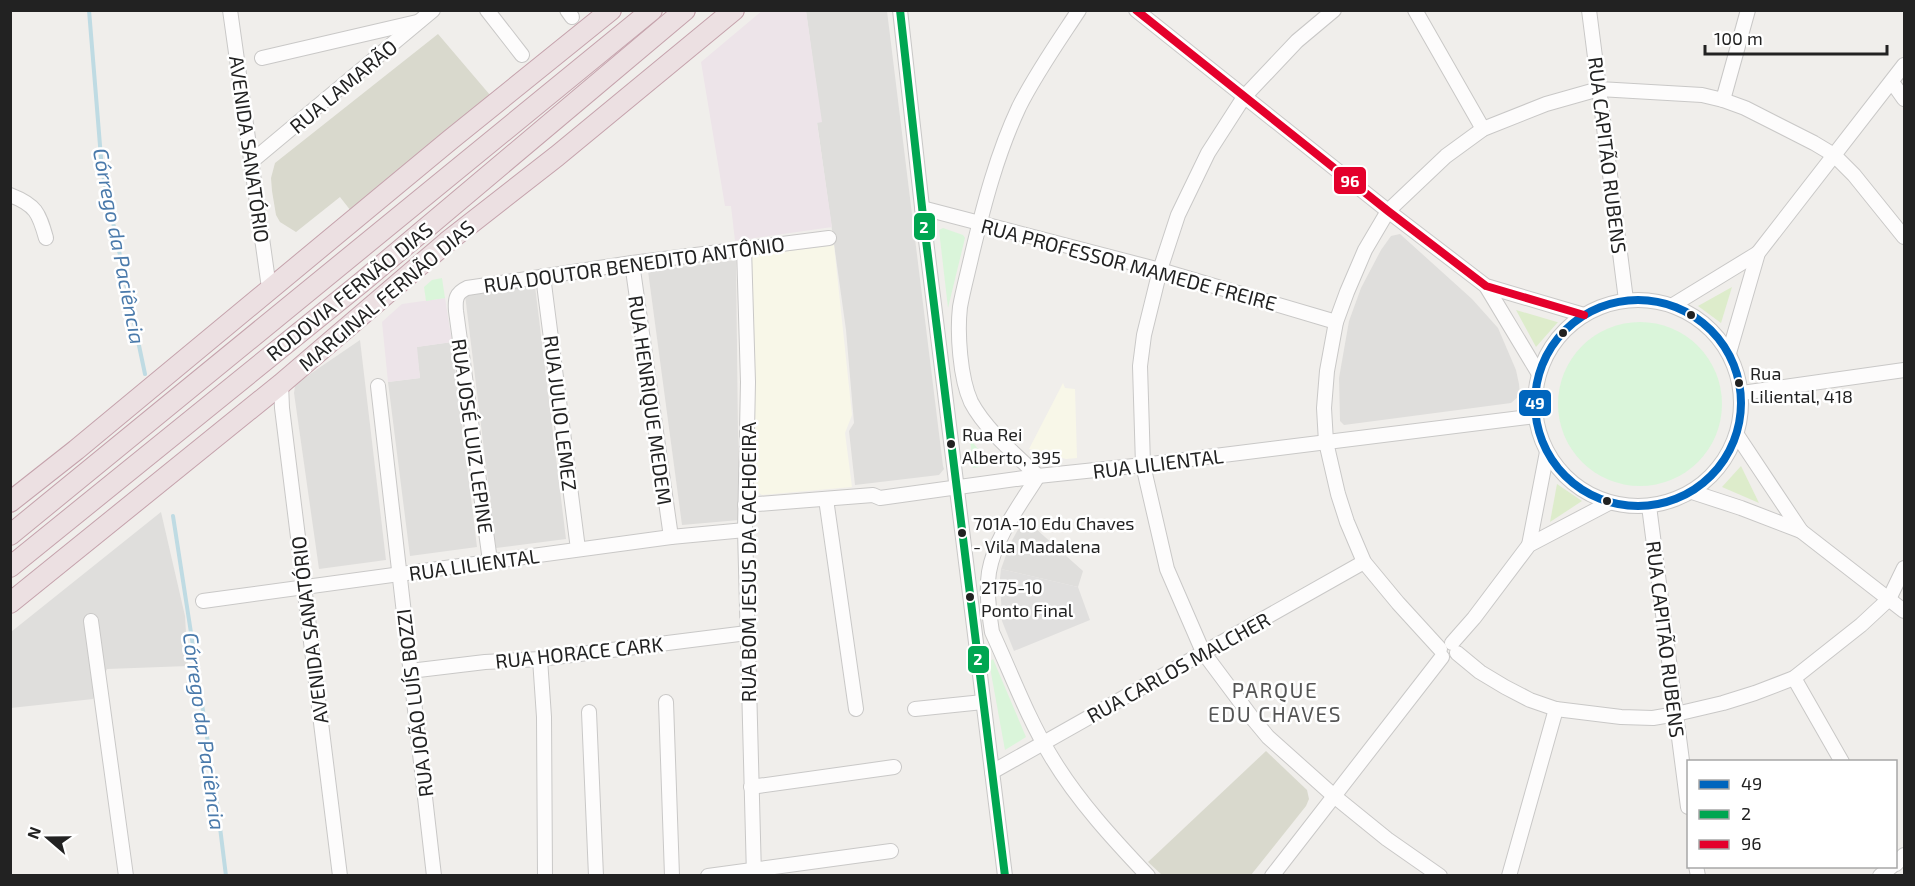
<svg xmlns="http://www.w3.org/2000/svg" width="1915" height="886" font-family="'Exo 2',sans-serif">
  <style>
    .residential { fill: #dfdedc }
    .industrial { fill: #ede4e9 }
    .education { fill: #f8f7e8 }
    .construction { fill: #d9d9cd }
    .grass { fill: #ddeccb }
    .park { fill: #daf5da }
    .parking { fill: #e0dfde }
    .lines { fill: none; stroke-linecap: round; stroke-linejoin: round }
    .stream { stroke: #bfdbe3; stroke-width: 4 }
    .minor-casing { stroke: #c9c8c7; stroke-width: 16 }
    .highway-casing { stroke: #c5a2ac; stroke-width: 22 }
    .minor { stroke: #fdfcfc; stroke-width: 14 }
    .highway { stroke: #ece0e2; stroke-width: 20 }
    .bus-1-casing { stroke: #fff; stroke-width: 12 }
    .bus-2-casing { stroke: #fff; stroke-width: 12 }
    .bus-3-casing { stroke: #fff; stroke-width: 12 }
    .bus-1 { stroke: #0065bd; stroke-width: 8 }
    .bus-2 { stroke: #00a651; stroke-width: 8 }
    .bus-3 { stroke: #e4002b; stroke-width: 8 }
    .bus-dot { fill: #222; stroke: #fff; stroke-width: 2 }
    .labels { text-anchor: middle; dominant-baseline: central; stroke-width: 5; stroke-linejoin: round; paint-order: stroke }
    .bus-label { font-size: 18px; fill: #222; stroke: #fff; text-anchor: start }
    .street-label { font-size: 20px; fill: #222; stroke: #fff }
    .water-label { font-size: 21px; font-style: italic; fill: #4a7aab; stroke: #fff }
    .neighbourhood-label { font-size: 21px; letter-spacing: 1.5px; fill: #555; stroke: #fff }
    .line-badge { stroke: #fff; stroke-width: 2 }
    .badge-label { font-size: 16px; text-anchor: middle; font-weight: bold; fill: #fff }
  </style>
  <rect width="100%" height="100%" fill="#f0eeeb"/>
  <g class="residential">
    <path d="M 806,11 L 887,11 L 943,466 L 944,469 L 939,475 L 855,485 L 849,431 L 854,423 L 846,330 L 817,122 L 821,122 Z"/>
    <path d="M 1400,234 L 1472,299 L 1498,328 L 1516,370 L 1519,384 L 1520,395 L 1511,403 L 1344,425 L 1340,421 L 1339,378 L 1349,321 L 1361,288 L 1381,250 L 1391,236 Z"/>
    <path d="M 736,260 L 739,520 L 682,525 L 648,271 Z"/>
    <path d="M 535,286 L 566,539 L 496,548 L 465,295 Z"/>
    <path d="M 360,340 L 386,560 L 319,569 L 294,393 L 295,386 L 300,381 Z"/>
    <path d="M 452,342 L 477,547 L 410,556 L 388,382 L 420,378 L 416,347 Z"/>
    <path d="M 161,512 L 185,616 L 188,666 L 107,669 L 93,699 L 11,708 L 11,632 Z"/>
    <path d="M 1026,520 L 1083,571 L 1078,587 L 1001,569 L 1010,544 L 1020,526 Z"/>
  </g>
  <g class="industrial">
    <path d="M 763,10 L 806,11 L 822,122 L 817,123 L 832,227 L 735,241 L 731,206 L 725,206 L 701,62 Z"/>
    <path d="M 445,298 L 452,342 L 417,347 L 420,378 L 388,382 L 382,322 L 402,304 Z"/>
  </g>
  <g class="education">
    <path d="M 834,245 L 852,415 L 845,433 L 852,487 L 762,495 L 755,490 L 752,256 Z"/>
    <path d="M 1063,383 L 1065,388 L 1075,389 L 1077,458 L 1066,459 L 1029,449 Z"/>
  </g>
  <g class="construction">
    <path d="M 438,34 L 490,95 L 351,211 L 340,197 L 296,232 L 280,222 L 276,215 L 272,191 L 271,178 L 275,163 Z"/>
    <path d="M 1266,751 L 1307,790 L 1309,799 L 1306,806 L 1251,875 L 1162,875 L 1148,862 Z"/>
  </g>
  <g class="grass">
    <path d="M 1732,287 L 1721,323 L 1698,306 Z"/>
    <path d="M 1516,310 L 1557,322 L 1558,322 L 1536,347 Z"/>
    <path d="M 1741,466 L 1759,503 L 1722,487 Z"/>
    <path d="M 1557,484 L 1582,501 L 1550,522 Z"/>
  </g>
  <g class="park">
    <path d="M 943,228 L 963,235 L 965,238 L 948,308 L 939,230 Z"/>
    <path d="M 442,278 L 445,298 L 426,301 L 424,287 L 432,280 Z"/>
    <circle cx="1640" cy="404" r="82"/>
    <path d="M 970,439 L 982,454 L 995,464 L 973,468 Z"/>
    <path d="M 993,659 L 1026,737 L 1005,750 L 989,662 Z"/>
  </g>
  <path class="parking" d="M 1001,569 L 1078,587 L 1090,620 L 1014,651 L 1002,621 L 1000,578 Z"/>
  <g class="lines">
    <g class="stream">
      <path d="M 89,10 L 102,170 L 145,374"/>
      <path d="M 173,516 L 216,795 L 226,876"/>
    </g>
    <defs>
      <g id="minor">
        <path d="M 230,10 L 269,288"/>
        <path d="M 487,10 L 522,55"/>
        <path d="M 567,10 L 572,17"/>
        <path d="M 900,10 L 923,216 L 1005,876"/>
        <path d="M 1136,10 L 1388,211 L 1486,286 L 1584,315"/>
        <path d="M 1334,10 L 1297,41 L 1244,97 L 1208,153 L 1178,215 L 1160,270 L 1144,335 L 1140,366 L 1143,465 L 1167,569 L 1203,652 L 1253,719 L 1268,737 L 1334,796 L 1387,839 L 1440,876"/>
        <path d="M 1415,10 L 1483,129"/>
        <path d="M 1589,10 L 1626,300"/>
        <path d="M 262,58 L 417,22"/>
        <path d="M 1892,82 L 1904,99"/>
        <path d="M 1723,100 L 1748,10"/>
        <path d="M 252,161 L 433,10"/>
        <path d="M 10,195 C 36,205 39,213 46,238"/>
        <path d="M 922,208 L 1160,270 L 1336,322"/>
        <path d="M 744,248 L 748,382 L 745,530 L 754,876"/>
        <path d="M 632,263 L 671,537"/>
        <path d="M 543,276 L 578,549"/>
        <path d="M 1486,286 L 1539,374"/>
        <circle cx="1638" cy="403" r="103"/>
        <path d="M 1673,305 L 1758,253"/>
        <path d="M 1729,353 L 1758,253 L 1904,65"/>
        <path d="M 281,384 L 282,408 L 340,876"/>
        <path d="M 378,386 L 434,876"/>
        <path d="M 1742,393 L 1904,370"/>
        <path d="M 1737,435 L 1801,531"/>
        <path d="M 1038,476 C 1016,455 985,429 971,402 C 960,378 957,333 960,307 C 963,290 968,272 972,254 C 984,204 997,154 1019,107 C 1036,73 1058,42 1079,10"/>
        <path d="M 1038,476 C 1020,505 995,537 989,572 C 986,592 989,613 992,632 C 1011,673 1028,719 1052,758 C 1078,801 1113,839 1148,876"/>
        <path d="M 1692,492 L 1741,508 L 1801,531 L 1904,611"/>
        <path d="M 826,499 L 856,709"/>
        <path d="M 745,505 L 873,495 L 880,498 L 1038,476 L 1143,465 L 1536,416"/>
        <path d="M 1649,506 L 1688,807"/>
        <path d="M 1529,545 L 1547,452"/>
        <path d="M 490,561 L 456,311 C 455,299 456,293 467,288 L 632,263 L 829,238"/>
        <path d="M 203,601 L 671,537 L 745,530"/>
        <path d="M 91,621 L 126,876"/>
        <path d="M 1452,643 L 1474,618 L 1529,545 L 1609,503"/>
        <path d="M 1440,649 L 1398,603 L 1364,562 L 1347,522 L 1338,494 L 1326,442 L 1324,408 L 1327,371 L 1336,322 L 1347,292 L 1365,250 L 1388,211 L 1446,156 L 1483,129 L 1546,104 L 1599,89 L 1702,95 L 1723,100 L 1745,108 L 1814,143 L 1834,155 L 1854,175 L 1904,237"/>
        <path d="M 1457,653 L 1480,672 L 1505,687 L 1530,700 L 1556,709 L 1621,717 L 1653,718 L 1676,714 L 1723,703 L 1755,693 L 1794,678 L 1861,625 L 1889,599 L 1904,568"/>
        <path d="M 540,659 L 544,717 L 545,876"/>
        <path d="M 410,671 L 485,662 L 540,659 L 747,633"/>
        <path d="M 1794,678 L 1842,762"/>
        <path d="M 666,702 L 672,876"/>
        <path d="M 915,709 L 983,702"/>
        <path d="M 589,712 L 596,876"/>
        <path d="M 992,772 L 1364,562"/>
        <path d="M 751,787 L 894,767"/>
        <path d="M 1896,864 L 1904,855"/>
        <path d="M 1696,866 L 1698,876"/>
        <path d="M 708,876 L 891,851"/>
        <path d="M 1272,876 L 1442,657"/>
        <path d="M 1509,876 L 1556,709"/>
        <path d="M 1880,876 L 1892,866"/>
      </g>
      <g id="highway">
        <path d="M 10,502 L 76,450 L 450,140 L 611,10"/>
        <path d="M 10,535 L 652,10"/>
        <path d="M 10,567 L 362,282 L 685,10"/>
        <path d="M 10,603 L 281,384 L 447,242 L 557,156 L 734,10"/>
      </g>
    </defs>
    <use href="#minor" class="minor-casing"/>
    <use href="#highway" class="highway-casing"/>
    <use href="#minor" class="minor"/>
    <use href="#highway" class="highway"/>
    <defs>
      <circle id="bus-1" cx="1638" cy="403" r="103"/>
      <path id="bus-2" d="M 900,10 L 923,216 L 1005,876"/>
      <path id="bus-3" d="M 1136,10 L 1388,211 L 1486,286 L 1584,315"/>
    </defs>
    <use href="#bus-1" class="bus-1-casing"/>
    <use href="#bus-2" class="bus-2-casing"/>
    <use href="#bus-3" class="bus-3-casing"/>
    <use href="#bus-1" class="bus-1"/>
    <use href="#bus-2" class="bus-2"/>
    <use href="#bus-3" class="bus-3"/>
  </g>
  <g class="bus-dot">
    <circle cx="1691" cy="315" r="5"/>
    <circle cx="1563" cy="333" r="5"/>
    <circle cx="1739" cy="383" r="5"/>
    <circle cx="951" cy="444" r="5"/>
    <circle cx="1607" cy="501" r="5"/>
    <circle cx="962" cy="533" r="5"/>
    <circle cx="970" cy="597" r="5"/>
  </g>
  <g class="labels">
    <g class="bus-label">
      <text x="1750" y="373">Rua<tspan x="1750" dy="23">Liliental, 418</tspan></text>
      <text x="962" y="434">Rua Rei<tspan x="962" dy="23">Alberto, 395</tspan></text>
      <text x="973" y="523">701A-10 Edu Chaves<tspan x="973" dy="23">- Vila Madalena</tspan></text>
      <text x="981" y="587">2175-10<tspan x="981" dy="23">Ponto Final</tspan></text>
    </g>
    <g class="street-label">
      <text transform="translate(343 86) rotate(-40)">RUA LAMARÃO</text>
      <text transform="translate(250 149) rotate(82)">AVENIDA SANATÓRIO</text>
      <text transform="translate(1608 155) rotate(83)">RUA CAPITÃO RUBENS</text>
      <text transform="translate(634 264) rotate(-8)">RUA DOUTOR BENEDITO ANTÔNIO</text>
      <text transform="translate(1129 264) rotate(15)">RUA PROFESSOR MAMEDE FREIRE</text>
      <text transform="translate(349 291) rotate(-39)">RODOVIA FERNÃO DIAS</text>
      <text transform="translate(386 295) rotate(-40)">MARGINAL FERNÃO DIAS</text>
      <text transform="translate(651 400) rotate(82)">RUA HENRIQUE MEDEM</text>
      <text transform="translate(561 413) rotate(83)">RUA JULIO LEMEZ</text>
      <text transform="translate(473 436) rotate(82)">RUA JOSÉ LUIZ LEPINE</text>
      <text transform="translate(1158 463) rotate(-7)">RUA LILIENTAL</text>
      <text transform="translate(748 562) rotate(-90)">RUA BOM JESUS DA CACHOEIRA</text>
      <text transform="translate(474 564) rotate(-8)">RUA LILIENTAL</text>
      <text transform="translate(309 630) rotate(-97)">AVENIDA SANATÓRIO</text>
      <text transform="translate(1666 639) rotate(83)">RUA CAPITÃO RUBENS</text>
      <text transform="translate(579 652) rotate(-6)">RUA HORACE CARK</text>
      <text transform="translate(1178 667) rotate(-29)">RUA CARLOS MALCHER</text>
      <text transform="translate(414 703) rotate(-97)">RUA JOÃO LUÍS BOZZI</text>
    </g>
    <g class="water-label">
      <text transform="translate(120 246) rotate(79)">Córrego da Paciência</text>
      <text transform="translate(205 731) rotate(82)">Córrego da Paciência</text>
    </g>
    <g class="neighbourhood-label">
      <text x="1275" y="689">PARQUE<tspan x="1275" dy="24">EDU CHAVES</tspan></text>
    </g>
  </g>
  <g class="line-badge">
    <rect x="1333" y="166" width="34" height="29" rx="6" fill="#e4002b"/>
    <rect x="913" y="212" width="23" height="29" rx="6" fill="#00a651"/>
    <rect x="1518" y="389" width="34" height="28" rx="6" fill="#0065bd"/>
    <rect x="967" y="645" width="23" height="29" rx="6" fill="#00a651"/>
  </g>
  <g class="badge-label">
    <text x="1350" y="187">96</text>
    <text x="924" y="233">2</text>
    <text x="1535" y="409">49</text>
    <text x="978" y="665">2</text>
  </g>
  <rect width="1915" height="886" fill="none" stroke="#222222" stroke-width="24"/>
  <rect x="1687" y="760" width="210" height="108" fill="#ffffff" stroke="#a7a7a7" stroke-width="1.5"/>
  <rect x="1699" y="780" width="30" height="9" fill="#0065bd" stroke="#a7a7a7" stroke-width="1.5"/>
  <text x="1741" y="790" font-size="18" fill="#222222">49</text>
  <rect x="1699" y="810" width="30" height="9" fill="#00a651" stroke="#a7a7a7" stroke-width="1.5"/>
  <text x="1741" y="820" font-size="18" fill="#222222">2</text>
  <rect x="1699" y="840" width="30" height="9" fill="#e4002b" stroke="#a7a7a7" stroke-width="1.5"/>
  <text x="1741" y="850" font-size="18" fill="#222222">96</text>
  <g transform="translate(48 838) rotate(290)" stroke="#ffffff" stroke-width="4.5" paint-order="stroke">
  <path d="M0-4.5L10 22L0 15L-10 22Z" fill="#222222"/>
  <text y="-9" font-size="16" font-weight="bold" text-anchor="middle" fill="#222222">N</text>
  </g>
  <path d="M1705 45v9h182v-9" fill="none" stroke="#222222" stroke-width="3"/>
  <text x="1714" y="45" font-size="18" fill="#222222" stroke="#ffffff" stroke-width="4.5" paint-order="stroke">100 m</text>
</svg>
